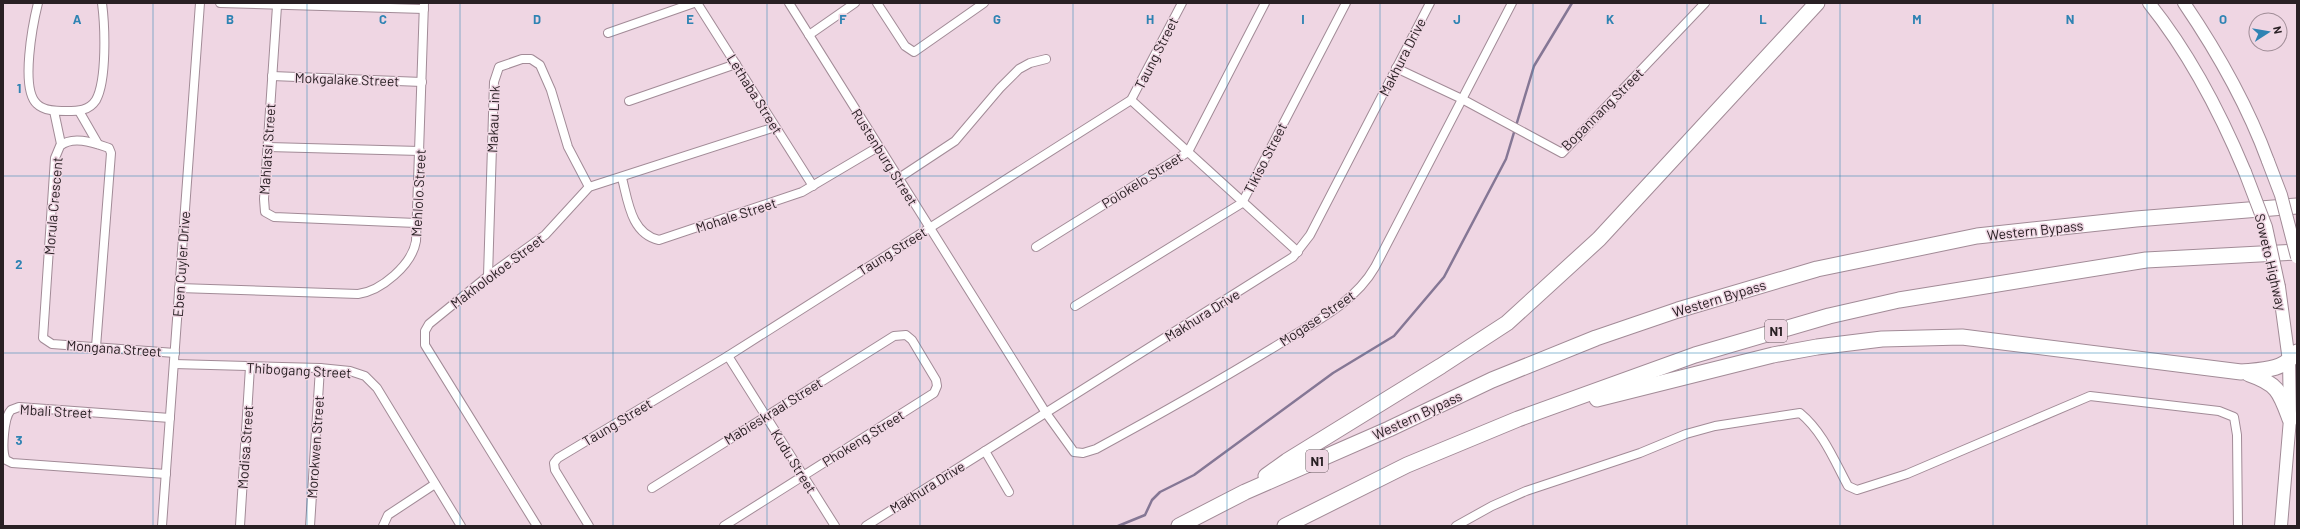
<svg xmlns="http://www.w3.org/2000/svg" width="2300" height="529" font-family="Barlow,sans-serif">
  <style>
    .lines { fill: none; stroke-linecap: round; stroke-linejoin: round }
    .stream { stroke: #857795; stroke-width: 2.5 }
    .street-casing { stroke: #a28b97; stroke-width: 10 }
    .secondary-casing { stroke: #a28b97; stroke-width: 14 }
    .highway-casing { stroke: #a28b97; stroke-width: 17 }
    .street { stroke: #fff; stroke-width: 8 }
    .secondary { stroke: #fff; stroke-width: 12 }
    .highway { stroke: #fff; stroke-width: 15 }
    .secondary-bridge-casing { stroke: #a28b97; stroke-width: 14; stroke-linecap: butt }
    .secondary-bridge { stroke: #fff; stroke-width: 12 }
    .grid { fill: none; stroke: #2f83b3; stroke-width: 1; stroke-opacity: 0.55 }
    .labels { text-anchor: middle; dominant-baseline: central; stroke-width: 3; stroke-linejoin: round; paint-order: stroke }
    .shield { fill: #efd6e3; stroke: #64575d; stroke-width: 1 }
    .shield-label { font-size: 13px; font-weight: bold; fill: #292024 }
    .street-label { font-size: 14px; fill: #292024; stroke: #efd6e3 }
    .grid-label { font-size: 13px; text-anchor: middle; font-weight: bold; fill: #2f83b3; stroke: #efd6e3; stroke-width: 3; stroke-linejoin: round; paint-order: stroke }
  </style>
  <rect width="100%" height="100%" fill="#efd6e3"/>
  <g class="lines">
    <path class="stream" d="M 1118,526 L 1145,515 L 1152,500 L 1160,492 L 1194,475 L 1333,373 L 1394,336 L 1444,277 L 1506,159 L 1534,66 L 1572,3"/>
    <defs>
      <g id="street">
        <path d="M 38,3 C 33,23 20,89 37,104 C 44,111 57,111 66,111 C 78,111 89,111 96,100 C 107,80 105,26 102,3"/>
        <path d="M 220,3 L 424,9"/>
        <path d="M 697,3 L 813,186"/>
        <path d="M 789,3 L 1046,413 L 1074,452 L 1083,453 L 1096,449 C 1157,416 1217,382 1276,346 C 1311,324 1354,304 1375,267 L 1512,3"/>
        <path d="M 877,3 L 905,46 L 914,52 L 984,3"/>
        <path d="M 277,6 L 264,199 L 265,212 L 274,217 L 416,223"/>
        <path d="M 608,33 L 694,3"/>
        <path d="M 809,35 L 855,3"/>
        <path d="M 1396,68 L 1462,99 L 1562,153 L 1705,3"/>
        <path d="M 272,76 L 422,82"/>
        <path d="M 1131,100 L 1298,252"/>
        <path d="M 629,101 L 736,64"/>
        <path d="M 54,111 L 61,144"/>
        <path d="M 79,111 L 98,144"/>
        <path d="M 268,147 L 420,151"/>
        <path d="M 622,178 C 628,201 631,234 659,240 L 802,192 L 878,147"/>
        <path d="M 899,178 L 955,141 L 1000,88 L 1019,69 L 1030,63 L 1046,59"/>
        <path d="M 1036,247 L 1188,152 L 1265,3"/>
        <path d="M 488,276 L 494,82 L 499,67 L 522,59 L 531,59 L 540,65 L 551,90 L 568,147 L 589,187"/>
        <path d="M 179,288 L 358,294 C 381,291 412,265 416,241 L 424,3"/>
        <path d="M 1075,306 L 1242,203 L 1346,3"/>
        <path d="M 96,347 L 111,153 L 109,148 C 94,143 73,135 60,146 L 55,158 L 43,338 L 52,344 L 175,353"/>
        <path d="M 728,356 L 835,526"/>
        <path d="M 174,364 L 320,368 L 350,371 L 365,376 L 377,388 L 461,526"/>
        <path d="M 985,451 L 1009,492"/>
        <path d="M 166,474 L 12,463 L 6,460 C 1,451 4,417 11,410 L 19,407 L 170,418"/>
        <path d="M 652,488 L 894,336 L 906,335 L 912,340 L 936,380 L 937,386 L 934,393 L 724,526"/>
        <path d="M 162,526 L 200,3"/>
        <path d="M 240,526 L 250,367"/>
        <path d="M 310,526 L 320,368"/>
        <path d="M 383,526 L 388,515 L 435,484"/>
        <path d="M 537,526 L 425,345 L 425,331 L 429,324 L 488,276 L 545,235 L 589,187 L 775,127"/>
        <path d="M 589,526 L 555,470 L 554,463 L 558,458 L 728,356 L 1131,100 L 1182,3"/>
        <path d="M 866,526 L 1293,257 L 1310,235 L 1430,3"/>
        <path d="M 1456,526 L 1492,506 L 1526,491 L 1640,453 L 1686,434 L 1715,426 L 1800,413 C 1823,432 1834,460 1848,486 L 1857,490 L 1907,474 L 2090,396 L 2219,411 L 2234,417 L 2237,435 L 2238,526"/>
      </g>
      <g id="secondary">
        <path d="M 2149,3 C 2190,54 2220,112 2245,172"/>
        <path d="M 2184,3 C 2218,53 2247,104 2268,161"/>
        <path d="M 2279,287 L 2289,361 L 2290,419 L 2281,526"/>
      </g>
      <g id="highway">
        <path d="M 2249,374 C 2278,384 2280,392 2290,419"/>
        <path d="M 1597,399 L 1773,355 L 1817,347 L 1882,339 L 1962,337 L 2241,372 C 2264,370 2282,371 2297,352"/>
        <path d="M 1266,476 L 1287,461 L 1441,366 L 1507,323 L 1599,239 L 1817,3"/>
        <path d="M 1179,526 L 1245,492 L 1389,429 L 1492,380 L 1596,338 L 1678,310 L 1817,269 L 1977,236 L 2136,219 L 2297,206"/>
        <path d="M 1285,526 L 1407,465 L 1518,419 L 1695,355 L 1829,316 L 1899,300 L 2146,260 L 2297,252"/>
      </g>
    </defs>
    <use href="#street" class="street-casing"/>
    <use href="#secondary" class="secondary-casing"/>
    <use href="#highway" class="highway-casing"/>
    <use href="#street" class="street"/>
    <use href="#secondary" class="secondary"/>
    <use href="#highway" class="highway"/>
    <defs>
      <g id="secondary-bridge">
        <path d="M 2268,161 L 2281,195 L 2297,257"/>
        <path d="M 2245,172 L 2266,227 L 2279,287"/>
      </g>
    </defs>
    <use href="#secondary-bridge" class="secondary-bridge-casing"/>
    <use href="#secondary-bridge" class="secondary-bridge"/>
  </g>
  <path class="grid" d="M 153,3 L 153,526M 307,3 L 307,526M 460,3 L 460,526M 613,3 L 613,526M 767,3 L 767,526M 920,3 L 920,526M 1073,3 L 1073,526M 1227,3 L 1227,526M 1380,3 L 1380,526M 1533,3 L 1533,526M 1687,3 L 1687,526M 1840,3 L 1840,526M 1993,3 L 1993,526M 2147,3 L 2147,526M 3,176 L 2297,176M 3,353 L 2297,353"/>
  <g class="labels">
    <g class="shield">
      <rect x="1765" y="320" width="22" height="22" rx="3"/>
      <rect x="1306" y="450" width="22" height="22" rx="3"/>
    </g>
    <g class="shield-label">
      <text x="1776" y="331">N1</text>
      <text x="1317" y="461">N1</text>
    </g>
    <g class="street-label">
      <text transform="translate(1156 53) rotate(-63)">Taung Street</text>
      <text transform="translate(1402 57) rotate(-63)">Makhura Drive</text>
      <text transform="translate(347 79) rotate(2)">Mokgalake Street</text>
      <text transform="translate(755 94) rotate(58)">Lethaba Street</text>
      <text transform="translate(1602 109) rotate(-45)">Bopannang Street</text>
      <text transform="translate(493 119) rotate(-88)">Makau Link</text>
      <text transform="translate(267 149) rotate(-86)">Mahlatsi Street</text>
      <text transform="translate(885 157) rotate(58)">Rustenburg Street</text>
      <text transform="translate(1265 158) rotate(-63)">Tikiso Street</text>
      <text transform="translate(1142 180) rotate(-32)">Polokelo Street</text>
      <text transform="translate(418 193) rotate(-87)">Mehlolo Street</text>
      <text transform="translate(53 206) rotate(-85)">Morula Crescent</text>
      <text transform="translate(736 215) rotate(-18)">Mohale Street</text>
      <text transform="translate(2035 230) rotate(-6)">Western Bypass</text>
      <text transform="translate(892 251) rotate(-32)">Taung Street</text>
      <text transform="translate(2271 262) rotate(77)">Soweto Highway</text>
      <text transform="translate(181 264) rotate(-86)">Eben Cuyler Drive</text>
      <text transform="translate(497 271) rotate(-37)">Makholokoe Street</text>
      <text transform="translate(1719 298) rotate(-17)">Western Bypass</text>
      <text transform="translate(1202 315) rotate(-32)">Makhura Drive</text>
      <text transform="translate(1317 318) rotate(-34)">Mogase Street</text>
      <text transform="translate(114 348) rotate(4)">Mongana Street</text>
      <text transform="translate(299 370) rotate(3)">Thibogang Street</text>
      <text transform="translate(56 411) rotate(3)">Mbali Street</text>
      <text transform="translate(773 411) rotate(-32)">Mabieskraal Street</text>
      <text transform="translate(1417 415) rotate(-25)">Western Bypass</text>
      <text transform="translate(617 422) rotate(-31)">Taung Street</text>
      <text transform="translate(863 438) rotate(-32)">Phokeng Street</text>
      <text transform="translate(245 447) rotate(-86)">Modisa Street</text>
      <text transform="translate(315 447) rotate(-86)">Morokwen Street</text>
      <text transform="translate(794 461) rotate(58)">Kudu Street</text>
      <text transform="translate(927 487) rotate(-32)">Makhura Drive</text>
    </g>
  </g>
  <g class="grid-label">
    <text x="77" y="24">A</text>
    <text x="230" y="24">B</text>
    <text x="383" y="24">C</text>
    <text x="537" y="24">D</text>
    <text x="690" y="24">E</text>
    <text x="843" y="24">F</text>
    <text x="997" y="24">G</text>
    <text x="1150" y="24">H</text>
    <text x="1303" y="24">I</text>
    <text x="1457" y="24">J</text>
    <text x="1610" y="24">K</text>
    <text x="1763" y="24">L</text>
    <text x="1917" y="24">M</text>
    <text x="2070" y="24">N</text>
    <text x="2223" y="24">O</text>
    <text x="19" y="93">1</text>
    <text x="19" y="269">2</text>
    <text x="19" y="445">3</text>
  </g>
  <rect width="2300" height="529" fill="none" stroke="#292024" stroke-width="8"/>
  <g transform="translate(2268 32) rotate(78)"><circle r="19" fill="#efd6e3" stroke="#a08d97"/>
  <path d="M0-3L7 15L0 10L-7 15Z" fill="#2f83b3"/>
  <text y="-6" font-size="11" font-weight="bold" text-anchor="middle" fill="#292024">N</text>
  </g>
</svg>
